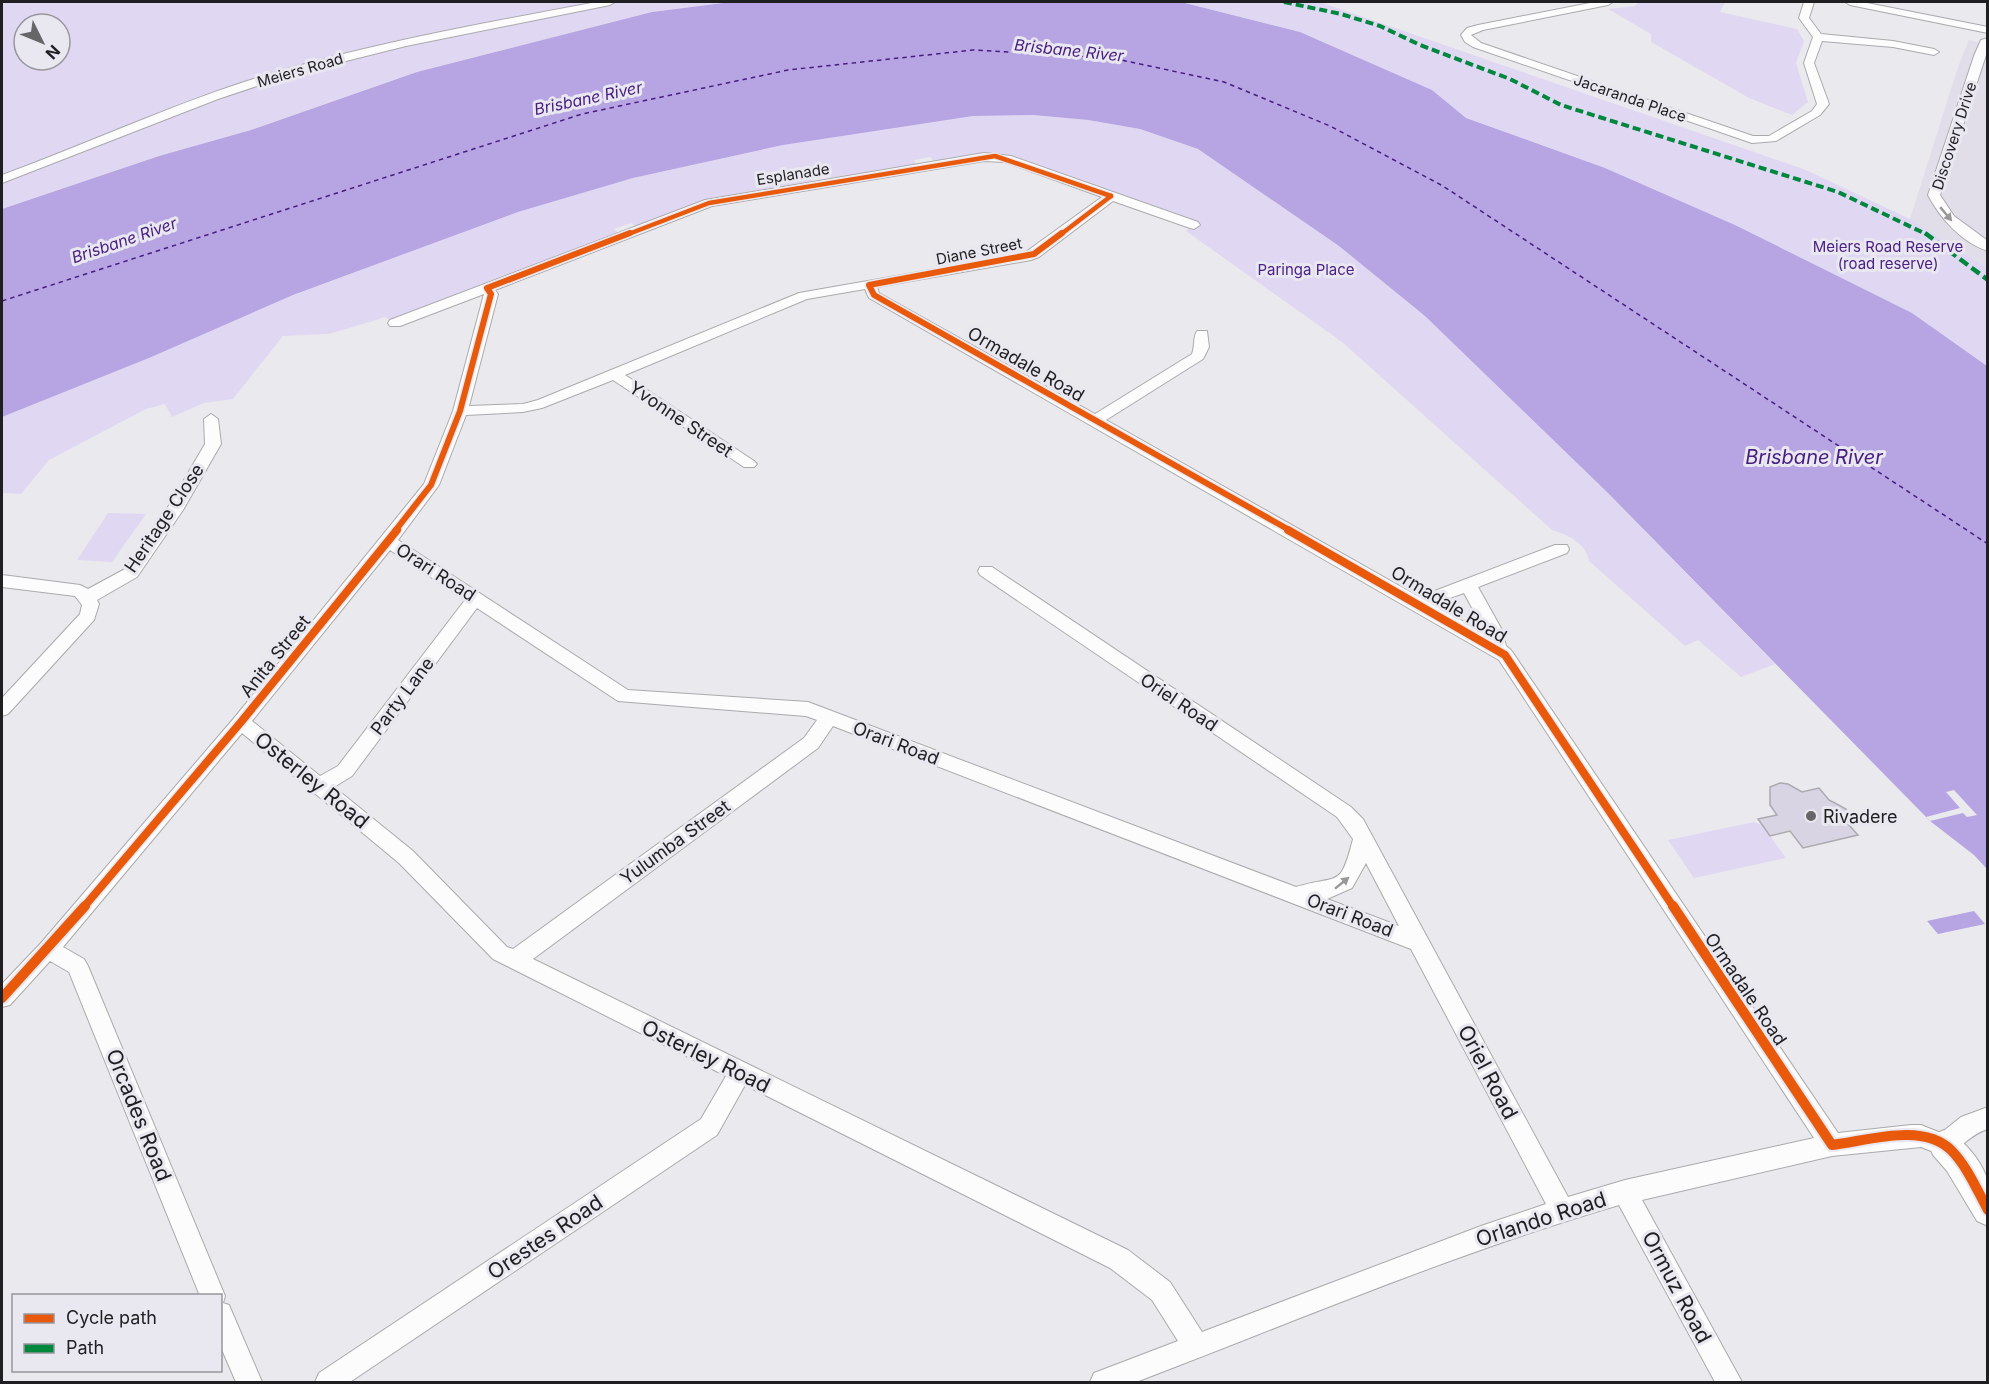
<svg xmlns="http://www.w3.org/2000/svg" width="1989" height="1384" font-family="Inter,sans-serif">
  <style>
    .built { fill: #e1dee9 }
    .green { fill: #e0d8f3; fill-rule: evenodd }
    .water { fill: #b7a4e2 }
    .pier { fill: #eae9ed }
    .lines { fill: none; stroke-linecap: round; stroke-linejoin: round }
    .ferry { stroke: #471d82; stroke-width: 1.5; stroke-dasharray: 4.5 4; stroke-linecap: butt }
    .building { fill: #d8d4e4; stroke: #abaaae; stroke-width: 1.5 }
    .minor-casing { stroke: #aaaaad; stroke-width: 2 }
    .tertiary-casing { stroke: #aaaaad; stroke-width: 2 }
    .minor { fill: #fcfcfc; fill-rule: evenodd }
    .tertiary { fill: #fcfcfc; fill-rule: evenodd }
    .quiet-far1 { stroke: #00873e; stroke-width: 4; stroke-dasharray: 8 4; stroke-linecap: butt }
    .quiet { stroke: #00873e; stroke-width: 4.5; stroke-dasharray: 10 4.5; stroke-linecap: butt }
    .cycleway-far3-casing { stroke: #e9e7ef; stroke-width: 7 }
    .cycleway-far2-casing { stroke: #e9e7ef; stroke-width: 9 }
    .cycleway-far1-casing { stroke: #e9e7ef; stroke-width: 11 }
    .cycleway-casing { stroke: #e9e7ef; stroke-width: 14 }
    .cycleway-far3 { stroke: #e8590c; stroke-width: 4.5 }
    .cycleway-far2 { stroke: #e8590c; stroke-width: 6 }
    .cycleway-far1 { stroke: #e8590c; stroke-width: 8 }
    .cycleway { stroke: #e8590c; stroke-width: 10 }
    .oneway { fill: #999899 }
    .poi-dot { fill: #666568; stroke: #e9e7ef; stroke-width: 2 }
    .labels { text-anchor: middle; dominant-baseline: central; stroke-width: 6; stroke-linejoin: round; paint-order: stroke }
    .far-street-label { font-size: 15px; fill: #1f1e21; stroke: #e9e7ef }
    .far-park-label { font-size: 15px; fill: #4b2186; stroke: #e9e7ef }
    .far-water-label { font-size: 16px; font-style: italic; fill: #471d82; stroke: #e9e7ef }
    .street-label { font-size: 18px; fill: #1f1e21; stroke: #e9e7ef }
    .poi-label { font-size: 18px; fill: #1f1e21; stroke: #e9e7ef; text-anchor: start }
    .water-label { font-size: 20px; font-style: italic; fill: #471d82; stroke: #e9e7ef }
    .near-street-label { font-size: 21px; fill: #1f1e21; stroke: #e9e7ef }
  </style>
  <rect width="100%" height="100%" fill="#eae9ed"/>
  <path class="built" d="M 1969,40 L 1987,45 L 1987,268 L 1910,219 L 1958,67 Z"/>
  <g class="green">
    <path d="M 2,2 L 730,2 L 652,12 L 417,72 L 251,130 L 159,156 L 2,209 ZM 24,24 L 60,24 L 60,60 L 24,60 Z"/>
    <path d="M 1181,2 L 1320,2 L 1806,170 L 1910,219 L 1987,268 L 1987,366 L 1912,313 L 1735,225 L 1605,168 L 1466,118 L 1432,90 L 1300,32 Z"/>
    <path d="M 1639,2 L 1725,2 L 1720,12 L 1797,29 L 1804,41 L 1796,63 L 1808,102 L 1792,115 L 1749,98 L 1651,42 L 1651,34 L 1608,9 L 1635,6 Z"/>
    <path d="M 1033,115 L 1088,120 L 1140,129 L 1198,149 L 1339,246 L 1425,316 L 1608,493 L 1775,664 L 1741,677 L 1698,640 L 1685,646 L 1589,561 C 1586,543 1568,535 1552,530 L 1342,342 L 1186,231 L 1198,221 L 1005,155 L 984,153 L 933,161 L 930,157 L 914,160 L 916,164 L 831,178 L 828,174 L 811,176 L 812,181 L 712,198 L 635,226 L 631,223 L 614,229 L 618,233 L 389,320 L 386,317 L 329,334 L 283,336 L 233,399 L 204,403 L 172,417 L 165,404 L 146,409 L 49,460 L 21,494 L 2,493 L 2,417 L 149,358 L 293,295 L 518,212 L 633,178 L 783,145 L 900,126 L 973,116 Z"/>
    <path d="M 108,513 L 146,514 L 112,562 L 77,560 Z"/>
    <path d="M 1754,822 L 1762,825 L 1786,858 L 1694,878 L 1668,840 Z"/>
  </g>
  <g class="water">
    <path d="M 731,2 L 1181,2 L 1300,32 L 1432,90 L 1466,118 L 1605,168 L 1735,225 L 1912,313 L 1987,366 L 1987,869 L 1974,855 L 1930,821 L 1608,493 L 1425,316 L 1339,246 L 1198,149 L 1140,129 L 1088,120 L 1033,115 L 973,116 L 783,145 L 633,178 L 518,212 L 293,295 L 149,358 L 2,417 L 2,209 L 159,156 L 251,130 L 417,72 L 652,12 Z"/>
    <path d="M 1974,911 L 1985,924 L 1938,934 L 1927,921 Z"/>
  </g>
  <path class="pier" d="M 1954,790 L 1977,815 L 1967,817 L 1963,813 L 1930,821 L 1926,817 L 1960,808 L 1946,792 Z"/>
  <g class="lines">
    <path class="ferry" d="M 2,301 L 582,114 L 788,70 L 973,50 L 1112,58 L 1224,82 L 1330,126 L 1443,186 L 1988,544"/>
  </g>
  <path class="building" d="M 1780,783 L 1788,784 L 1802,792 L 1819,788 L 1829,800 L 1846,809 L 1849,817 L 1848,824 L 1858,835 L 1803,848 L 1790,831 L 1770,836 L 1758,819 L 1777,815 L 1770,805 L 1770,787 Z"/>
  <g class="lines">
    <defs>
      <g id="minor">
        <path d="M 597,2 L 615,2 L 610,5 L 406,46 L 290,75 L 218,99 L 2,183 L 2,175 C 84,145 164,108 247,81 C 361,45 479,24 597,2 Z"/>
        <path d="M 1595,2 L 1613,2 L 1608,5 L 1483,30 L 1471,35 L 1481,43 L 1753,136 L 1769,136 L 1812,111 L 1817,104 L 1804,63 L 1813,37 L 1799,18 L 1804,2 L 1814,2 L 1809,18 L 1821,34 L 1893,41 L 1934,49 L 1939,52 L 1934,55 L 1893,47 L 1822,41 L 1814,63 L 1829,104 L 1820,115 L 1776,141 L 1752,143 L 1473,47 L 1465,42 L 1461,35 L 1467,28 L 1478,25 Z"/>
        <path d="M 1845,2 L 1862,2 L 1988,27 L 1988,33 L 1850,5 Z"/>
        <path d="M 1988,38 L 1988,49 L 1940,195 L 1954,216 L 1988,241 L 1988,251 C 1962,243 1940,218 1928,195 L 1974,56 L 1981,40 Z"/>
        <path d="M 984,153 L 1011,156 L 1198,222 L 1200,225 L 1194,229 L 1190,228 L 1113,201 L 1039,257 L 1031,260 L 877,287 L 879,293 L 1095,414 L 1192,354 C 1195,346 1193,337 1197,331 L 1207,331 L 1209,347 L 1203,359 L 1106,420 L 1419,597 L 1555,545 L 1567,545 L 1569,549 L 1567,553 L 1478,587 L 1502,630 L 1506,646 L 1511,650 L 1838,1133 L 1911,1125 L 1921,1125 L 1941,1133 L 1961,1117 L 1988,1107 L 1988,1129 C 1970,1134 1960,1150 1944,1156 L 1921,1147 L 1832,1156 L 1642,1200 L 1742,1382 L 1715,1382 L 1619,1205 C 1455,1253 1296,1321 1136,1382 L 1090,1382 L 1094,1373 L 1178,1341 L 1152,1300 L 1110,1268 L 745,1085 L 717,1135 L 350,1382 L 315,1382 L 319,1373 L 701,1119 L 726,1076 L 493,959 L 399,863 L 242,733 L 63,947 L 84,959 L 88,966 L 225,1296 L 223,1303 L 229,1305 L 262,1382 L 236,1382 L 220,1345 L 220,1296 L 200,1296 L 69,972 L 50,961 L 10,1005 L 2,1007 L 2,984 L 41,943 L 235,717 L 424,484 L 453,411 L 484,294 L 400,326 L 390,326 L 388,323 L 390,320 L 705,200 ZM 984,161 L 1005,162 L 1102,197 L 1023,254 L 799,293 L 538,400 L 523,404 L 469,406 L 498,294 L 495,290 L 712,206 ZM 865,289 L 869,298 L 1499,660 L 1814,1138 L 1625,1180 L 1568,1197 L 1363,819 L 1351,807 L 992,567 L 980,567 L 978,571 L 980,575 L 1337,817 L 1353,839 C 1340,890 1339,874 1296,887 L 808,702 L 628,690 L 398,540 L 439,485 L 466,415 L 523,412 L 542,408 L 613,380 L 744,467 L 754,467 L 757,464 L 754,461 L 625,375 L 807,299 ZM 390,550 L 465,600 L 338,766 L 320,776 L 252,721 ZM 1464,593 L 1484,630 L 1485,634 L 1433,604 ZM 477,608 L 618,701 L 806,716 L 817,720 L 804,738 L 513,949 L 507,947 L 413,851 L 334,787 L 352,776 ZM 833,726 L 1411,949 L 1546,1204 L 1481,1226 L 1202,1332 L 1170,1282 L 1128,1250 L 533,959 L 818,748 ZM 1366,863 L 1399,926 L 1327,899 L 1352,888 Z"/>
        <path d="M 211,414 L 218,419 L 221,444 L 183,510 L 137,577 L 97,600 L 99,604 L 94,620 L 8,714 L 2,716 L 2,698 L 80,614 L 82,605 L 75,596 L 2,587 L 2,575 L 80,585 L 88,589 L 125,569 L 170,504 L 205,444 L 204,419 Z"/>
      </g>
      <path id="tertiary" d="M 1944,1130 C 1963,1138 1980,1159 1987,1178 C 1989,1191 1988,1212 1988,1226 L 1977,1221 L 1947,1171 L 1933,1155 L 1929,1145 L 1933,1135 Z"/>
    </defs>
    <use href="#minor" class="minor-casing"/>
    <use href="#tertiary" class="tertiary-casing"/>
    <use href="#minor" class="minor"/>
    <use href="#tertiary" class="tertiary"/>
    <path class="quiet-far1" d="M 1284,2 L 1341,14 L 1380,26 L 1420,45 L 1510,79 L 1561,105 L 1838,192 L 1928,235"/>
    <path class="quiet" d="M 1925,233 L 1988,280"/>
    <defs>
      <g id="cycleway-far3">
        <path d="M 626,235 L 709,203 L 995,156 L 1111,196"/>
        <path d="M 1060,235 L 1111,196"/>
      </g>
      <g id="cycleway-far2">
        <path d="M 1062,233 L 1034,254 L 869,285 L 874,295 L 1291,531"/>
        <path d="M 395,531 L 431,485 L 460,411 L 491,294 L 487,288 L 630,233"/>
      </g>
      <g id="cycleway-far1">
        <path d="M 1288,530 L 1505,655 L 1674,908"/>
        <path d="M 83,908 L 241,722 L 397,530"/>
      </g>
      <g id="cycleway">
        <path d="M 1673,906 L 1832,1145 C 1867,1141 1922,1122 1951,1150 C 1967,1166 1977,1190 1988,1210"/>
        <path d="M 2,998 L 85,906"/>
      </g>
    </defs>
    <use href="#cycleway-far3" class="cycleway-far3-casing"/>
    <use href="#cycleway-far2" class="cycleway-far2-casing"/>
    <use href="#cycleway-far1" class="cycleway-far1-casing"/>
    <use href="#cycleway" class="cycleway-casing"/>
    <use href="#cycleway-far3" class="cycleway-far3"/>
    <use href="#cycleway-far2" class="cycleway-far2"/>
    <use href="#cycleway-far1" class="cycleway-far1"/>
    <use href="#cycleway" class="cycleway"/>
  </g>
  <defs><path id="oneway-solid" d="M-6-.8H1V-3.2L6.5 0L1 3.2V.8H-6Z" transform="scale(1.5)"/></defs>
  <g class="oneway">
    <use href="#oneway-solid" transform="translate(1946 214) rotate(50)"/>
    <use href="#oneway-solid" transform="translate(1342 883) rotate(-39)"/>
  </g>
  <circle class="poi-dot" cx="1811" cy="816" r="6"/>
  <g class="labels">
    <g class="far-street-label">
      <text transform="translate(300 70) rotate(-16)">Meiers Road</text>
      <text transform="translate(1630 98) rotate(19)">Jacaranda Place</text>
      <text transform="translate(1954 136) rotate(-72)">Discovery Drive</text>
      <text transform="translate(793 174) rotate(-9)">Esplanade</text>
      <text transform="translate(979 251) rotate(-11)">Diane Street</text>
    </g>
    <g class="far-park-label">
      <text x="1888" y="246">Meiers Road Reserve<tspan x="1888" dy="17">(road reserve)</tspan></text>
      <text x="1306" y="269">Paringa Place</text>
    </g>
    <g class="far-water-label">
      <text transform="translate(1069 50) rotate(6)">Brisbane River</text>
      <text transform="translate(588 98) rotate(-12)">Brisbane River</text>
      <text transform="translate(124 240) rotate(-19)">Brisbane River</text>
    </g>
    <g class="street-label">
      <text transform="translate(1026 364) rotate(30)">Ormadale Road</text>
      <text transform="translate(681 419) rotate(34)">Yvonne Street</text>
      <text transform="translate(164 518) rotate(-56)">Heritage Close</text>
      <text transform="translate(436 572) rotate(33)">Orari Road</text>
      <text transform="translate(1449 604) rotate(31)">Ormadale Road</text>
      <text transform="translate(275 656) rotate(-51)">Anita Street</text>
      <text transform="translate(402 696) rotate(-53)">Party Lane</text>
      <text transform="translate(1179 702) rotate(34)">Oriel Road</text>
      <text transform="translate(896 743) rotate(21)">Orari Road</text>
      <text transform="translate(675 842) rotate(-36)">Yulumba Street</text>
      <text transform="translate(1350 915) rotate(21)">Orari Road</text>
      <text transform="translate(1746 989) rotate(56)">Ormadale Road</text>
    </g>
    <g class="poi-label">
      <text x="1823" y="816">Rivadere</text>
    </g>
    <g class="water-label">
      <text x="1814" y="457">Brisbane River</text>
    </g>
    <g class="near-street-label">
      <text transform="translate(312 780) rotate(39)">Osterley Road</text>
      <text transform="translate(706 1056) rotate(26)">Osterley Road</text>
      <text transform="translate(1488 1072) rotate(62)">Oriel Road</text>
      <text transform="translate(139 1115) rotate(68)">Orcades Road</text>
      <text transform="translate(1541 1219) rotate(-18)">Orlando Road</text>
      <text transform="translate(545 1237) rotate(-34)">Orestes Road</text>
      <text transform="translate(1677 1287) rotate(62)">Ormuz Road</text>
    </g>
  </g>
  <rect width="1989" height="1384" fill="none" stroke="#1f1e21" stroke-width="6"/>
  <rect x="12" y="1294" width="210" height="78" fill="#e9e7ef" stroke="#98979d" stroke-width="1.5"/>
  <rect x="24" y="1314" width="30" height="9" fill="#e8590c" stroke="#98979d" stroke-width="1.5"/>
  <text x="66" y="1324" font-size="18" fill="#1f1e21">Cycle path</text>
  <rect x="24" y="1344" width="30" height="9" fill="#00873e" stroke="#98979d" stroke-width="1.5"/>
  <text x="66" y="1354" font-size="18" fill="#1f1e21">Path</text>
  <g transform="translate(42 42) rotate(133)"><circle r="28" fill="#e9e7ef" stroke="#98979d" stroke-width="1.5"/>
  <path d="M0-4.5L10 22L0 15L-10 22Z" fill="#666568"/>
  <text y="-9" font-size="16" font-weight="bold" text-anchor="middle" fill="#1f1e21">N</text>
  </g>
</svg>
